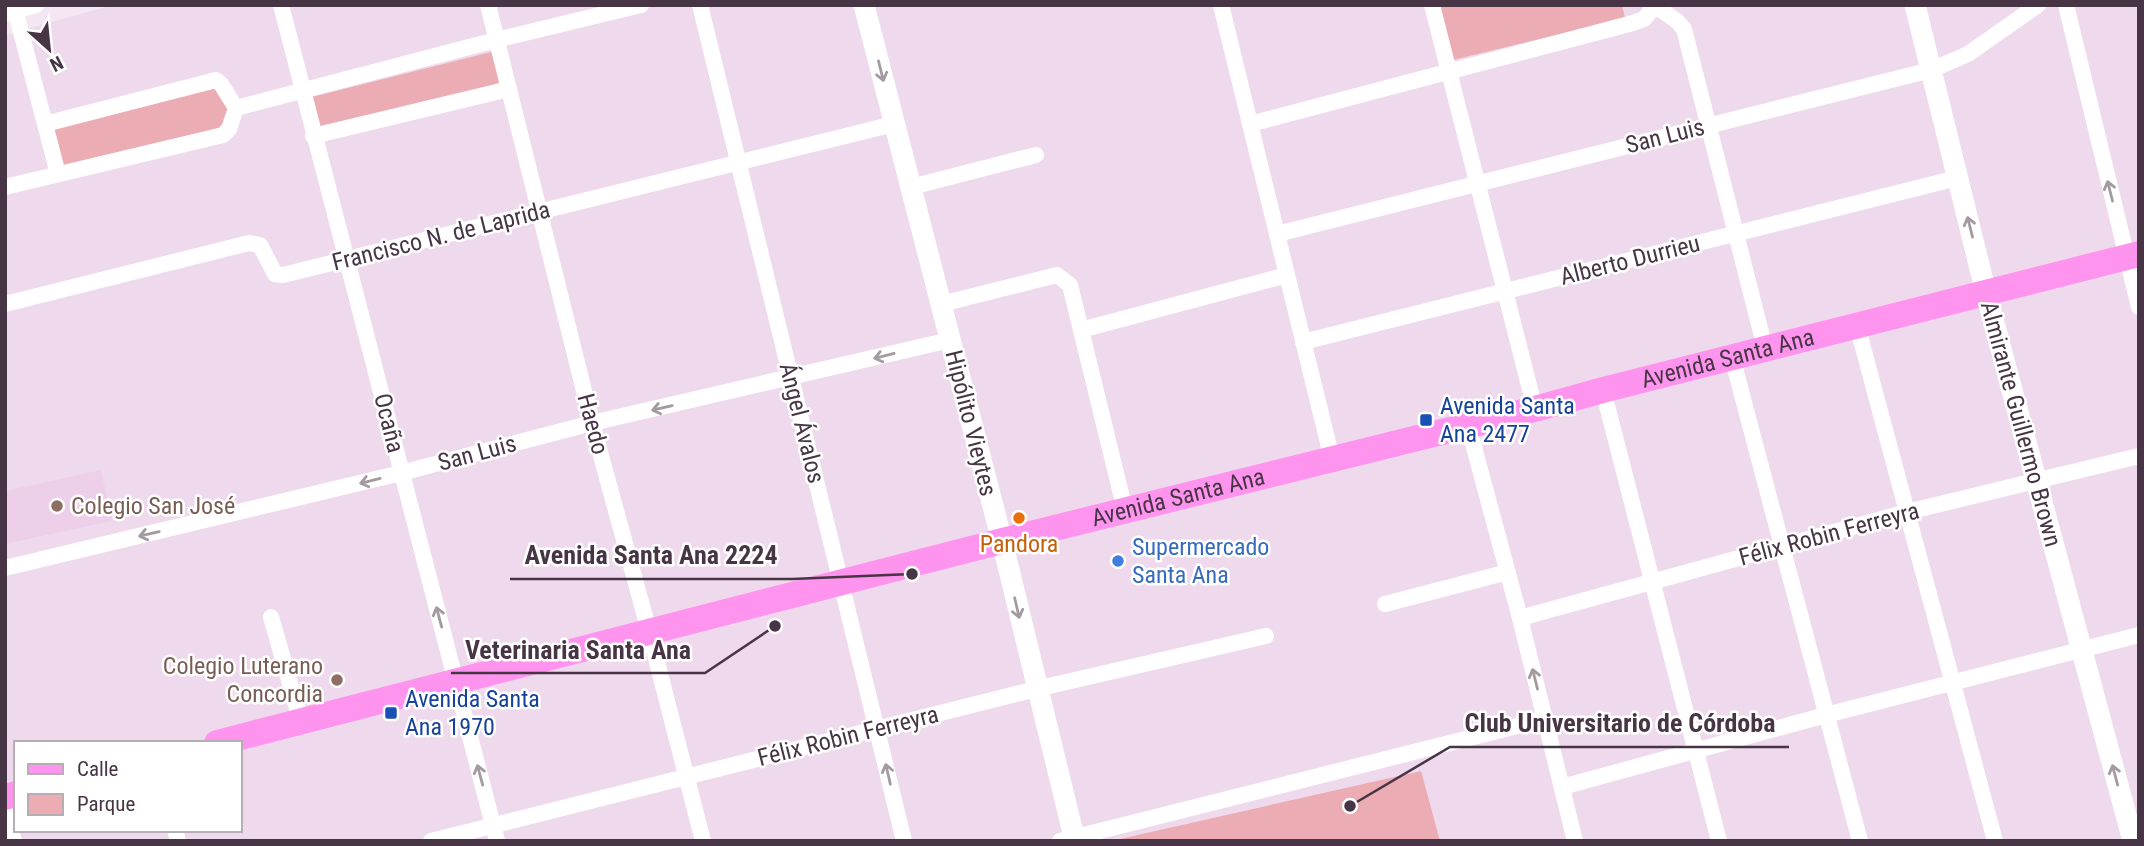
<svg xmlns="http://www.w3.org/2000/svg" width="2144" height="846" font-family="'Roboto Condensed',sans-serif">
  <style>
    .residential { fill: #efdaed; fill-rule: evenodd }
    .education { fill: #eecfe9 }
    .green { fill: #ebacb3 }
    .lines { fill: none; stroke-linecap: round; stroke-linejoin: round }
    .minor { stroke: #fff; stroke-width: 16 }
    .tertiary { stroke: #fff; stroke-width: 21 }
    .primary { stroke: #ff94ee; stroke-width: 26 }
    .oneway { stroke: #a39aa2 }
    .transit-dot { fill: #1a4fb4; stroke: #fff; stroke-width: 2.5 }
    .education-dot { fill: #8d6e63; stroke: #fff; stroke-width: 2.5 }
    .food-dot { fill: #e8710a; stroke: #fff; stroke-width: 2.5 }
    .shop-dot { fill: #3f7fe0; stroke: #fff; stroke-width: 2.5 }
    .labels { text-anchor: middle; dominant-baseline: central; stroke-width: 5; stroke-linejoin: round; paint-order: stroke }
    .street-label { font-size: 24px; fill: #473546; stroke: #fff }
    .transit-label { font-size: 24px; fill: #164399; stroke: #fff; text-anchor: start }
    .education-label { font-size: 24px; fill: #785e54; stroke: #fff; text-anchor: start }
    .food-label { font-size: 24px; fill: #c56008; stroke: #fff }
    .shop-label { font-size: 24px; fill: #366cbe; stroke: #fff; text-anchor: start }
    .leader { fill: none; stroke: #473546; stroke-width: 2.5 }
    .callout-dot { fill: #473546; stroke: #fff; stroke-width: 2.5 }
    .callout-label { font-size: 26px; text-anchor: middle; font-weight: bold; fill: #473546; stroke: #fff; stroke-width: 5; stroke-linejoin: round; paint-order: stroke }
  </style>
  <rect width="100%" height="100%" fill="#f4e6f2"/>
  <path class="residential" d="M 113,5 L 2139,5 L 2139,841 L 5,841 L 5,35 ZM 16,743 L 240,743 L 240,830 L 16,830 Z"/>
  <path class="education" d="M 101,470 L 112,521 L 5,544 L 5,491 Z"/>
  <g class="green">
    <path d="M 1440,5 L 1622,5 L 1625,18 L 1453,60 Z"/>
    <path d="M 495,51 L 503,84 L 320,128 L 312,97 Z"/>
    <path d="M 214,85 L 231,108 L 219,132 L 60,170 L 49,127 Z"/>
    <path d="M 1421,771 L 1440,841 L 1111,841 Z"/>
  </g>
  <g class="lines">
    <g class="minor">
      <path d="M 14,5 L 58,174"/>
      <path d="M 281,5 L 497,841"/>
      <path d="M 488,5 L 592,423 L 649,631 L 703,841"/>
      <path d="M 700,5 L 904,841"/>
      <path d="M 1221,5 L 1332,459"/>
      <path d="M 1432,5 L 1535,409"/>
      <path d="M 1654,5 L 1677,21 L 1684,29 L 1765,348"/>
      <path d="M 2066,5 L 2139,307"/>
      <path d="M 7,13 L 36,5"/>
      <path d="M 236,108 L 496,40 L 641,5"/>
      <path d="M 1250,124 L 1633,23 L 1644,19 L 1655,6"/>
      <path d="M 313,136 L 509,89"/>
      <path d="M 5,187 L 223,135 L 229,129 L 236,108 L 221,84 L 216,80 L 45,124"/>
      <path d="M 911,187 L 1036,155"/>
      <path d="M 1277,234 L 1931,70 L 1968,54 L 2038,5"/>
      <path d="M 5,304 L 249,243 L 260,245 L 275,274 L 283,275 L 894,124"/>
      <path d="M 941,304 L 1057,275 L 1070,285 L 1125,510"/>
      <path d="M 1857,325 L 1995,841"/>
      <path d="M 1081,330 L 1287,275"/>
      <path d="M 1303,342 L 1957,178"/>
      <path d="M 1732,357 L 1860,841"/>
      <path d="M 1603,390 L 1719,841"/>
      <path d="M 1468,425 L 1520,618 L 1575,841"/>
      <path d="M 5,568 L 401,473 L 592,423 L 950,340"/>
      <path d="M 1385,604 L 1508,572"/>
      <path d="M 271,617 L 301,722"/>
      <path d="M 1520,618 L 1907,512 L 2139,456"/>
      <path d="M 1562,787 L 1826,715 L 2139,635"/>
      <path d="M 5,810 L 14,841"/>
      <path d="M 175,830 L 178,841"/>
      <path d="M 431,841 L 1036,689 L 1266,636"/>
      <path d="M 1060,841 L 1545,719"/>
    </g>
    <g class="tertiary">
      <path d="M 864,5 L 1002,541 L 1075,841"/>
      <path d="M 1915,5 L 1986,293 L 2133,841"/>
    </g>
    <g class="primary">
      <path id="s1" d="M 217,743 L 1002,541 L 1535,409 L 1603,390 L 2139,254"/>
      <path d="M 5,797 L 16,794"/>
    </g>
  </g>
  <defs><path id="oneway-shaft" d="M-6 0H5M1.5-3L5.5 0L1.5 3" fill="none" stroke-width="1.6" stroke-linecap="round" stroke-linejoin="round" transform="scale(1.75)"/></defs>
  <g class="oneway">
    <use href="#oneway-shaft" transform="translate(881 71) rotate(76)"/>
    <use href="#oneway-shaft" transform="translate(2110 191) rotate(-104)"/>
    <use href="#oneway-shaft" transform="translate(1970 227) rotate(-104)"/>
    <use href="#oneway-shaft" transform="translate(884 356) rotate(166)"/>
    <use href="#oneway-shaft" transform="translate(662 408) rotate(167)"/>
    <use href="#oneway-shaft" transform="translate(370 481) rotate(166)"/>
    <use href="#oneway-shaft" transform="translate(149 534) rotate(167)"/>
    <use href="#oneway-shaft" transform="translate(1017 608) rotate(77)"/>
    <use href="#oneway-shaft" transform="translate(439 617) rotate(-105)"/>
    <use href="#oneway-shaft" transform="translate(1535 679) rotate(-104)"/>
    <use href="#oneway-shaft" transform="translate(888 774) rotate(-103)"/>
    <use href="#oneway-shaft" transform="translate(480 775) rotate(-105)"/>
    <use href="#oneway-shaft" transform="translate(2115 775) rotate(-105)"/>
  </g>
  <g class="transit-dot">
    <rect x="1419" y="413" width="14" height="14" rx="3.5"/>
    <rect x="384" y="706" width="14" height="14" rx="3.5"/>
  </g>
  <g class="education-dot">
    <circle cx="57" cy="506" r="7"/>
    <circle cx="337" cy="680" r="7"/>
  </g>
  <circle class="food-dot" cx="1019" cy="518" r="7"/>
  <circle class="shop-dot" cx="1118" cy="561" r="7"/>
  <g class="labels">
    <g class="street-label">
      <text transform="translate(1665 136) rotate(-14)">San Luis</text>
      <text transform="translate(441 236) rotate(-14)">Francisco N. de Laprida</text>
      <text transform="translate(1630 260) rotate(-14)">Alberto Durrieu</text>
      <text stroke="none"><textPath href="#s1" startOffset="1559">Avenida Santa Ana</textPath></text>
      <text transform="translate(389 423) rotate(76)">Ocaña</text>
      <text transform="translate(802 423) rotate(76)">Ángel Ávalos</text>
      <text transform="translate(971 423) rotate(76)">Hipólito Vieytes</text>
      <text transform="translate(593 424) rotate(75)">Haedo</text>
      <text transform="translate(2021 424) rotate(75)">Almirante Guillermo Brown</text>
      <text transform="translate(477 453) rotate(-15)">San Luis</text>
      <text stroke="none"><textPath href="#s1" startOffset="992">Avenida Santa Ana</textPath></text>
      <text transform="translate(1829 534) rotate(-15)">Félix Robin Ferreyra</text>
      <text transform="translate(848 736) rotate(-14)">Félix Robin Ferreyra</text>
    </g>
    <g class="transit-label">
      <text x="1440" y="406">Avenida Santa<tspan x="1440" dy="28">Ana 2477</tspan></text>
      <text x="405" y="699">Avenida Santa<tspan x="405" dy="28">Ana 1970</tspan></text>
    </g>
    <g class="education-label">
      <text x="71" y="506">Colegio San José</text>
      <text x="323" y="666" text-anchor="end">Colegio Luterano<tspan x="323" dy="28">Concordia</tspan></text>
    </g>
    <g class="food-label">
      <text x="1019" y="544">Pandora</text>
    </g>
    <g class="shop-label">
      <text x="1132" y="547">Supermercado<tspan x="1132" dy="28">Santa Ana</tspan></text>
    </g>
  </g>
  <path class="leader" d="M912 574L792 579H510M775 626L705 673H451M1350 806L1450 747H1789"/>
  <g class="callout-dot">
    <circle cx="912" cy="574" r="7"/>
    <circle cx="775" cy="626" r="7"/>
    <circle cx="1350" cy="806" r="7"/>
  </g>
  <g class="callout-label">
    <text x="651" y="564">Avenida Santa Ana 2224</text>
    <text x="578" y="659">Veterinaria Santa Ana</text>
    <text x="1620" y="732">Club Universitario de Córdoba</text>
  </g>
  <rect width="2144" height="846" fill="none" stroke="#473546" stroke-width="14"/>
  <rect x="14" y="741" width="228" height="91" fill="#ffffff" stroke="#b5aeb5" stroke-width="2"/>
  <rect x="28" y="764" width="35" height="10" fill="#ff94ee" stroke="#b5aeb5" stroke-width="2"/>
  <text x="77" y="776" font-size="21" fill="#473546">Calle</text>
  <rect x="28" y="794" width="35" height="21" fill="#ebacb3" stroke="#b5aeb5" stroke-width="2"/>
  <text x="77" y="811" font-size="21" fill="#473546">Parque</text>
  <g transform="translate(49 49) rotate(153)" stroke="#ffffff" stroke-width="5" paint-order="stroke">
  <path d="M0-5L12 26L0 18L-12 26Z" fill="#473546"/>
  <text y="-10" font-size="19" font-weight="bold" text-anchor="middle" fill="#473546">N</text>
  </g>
</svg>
